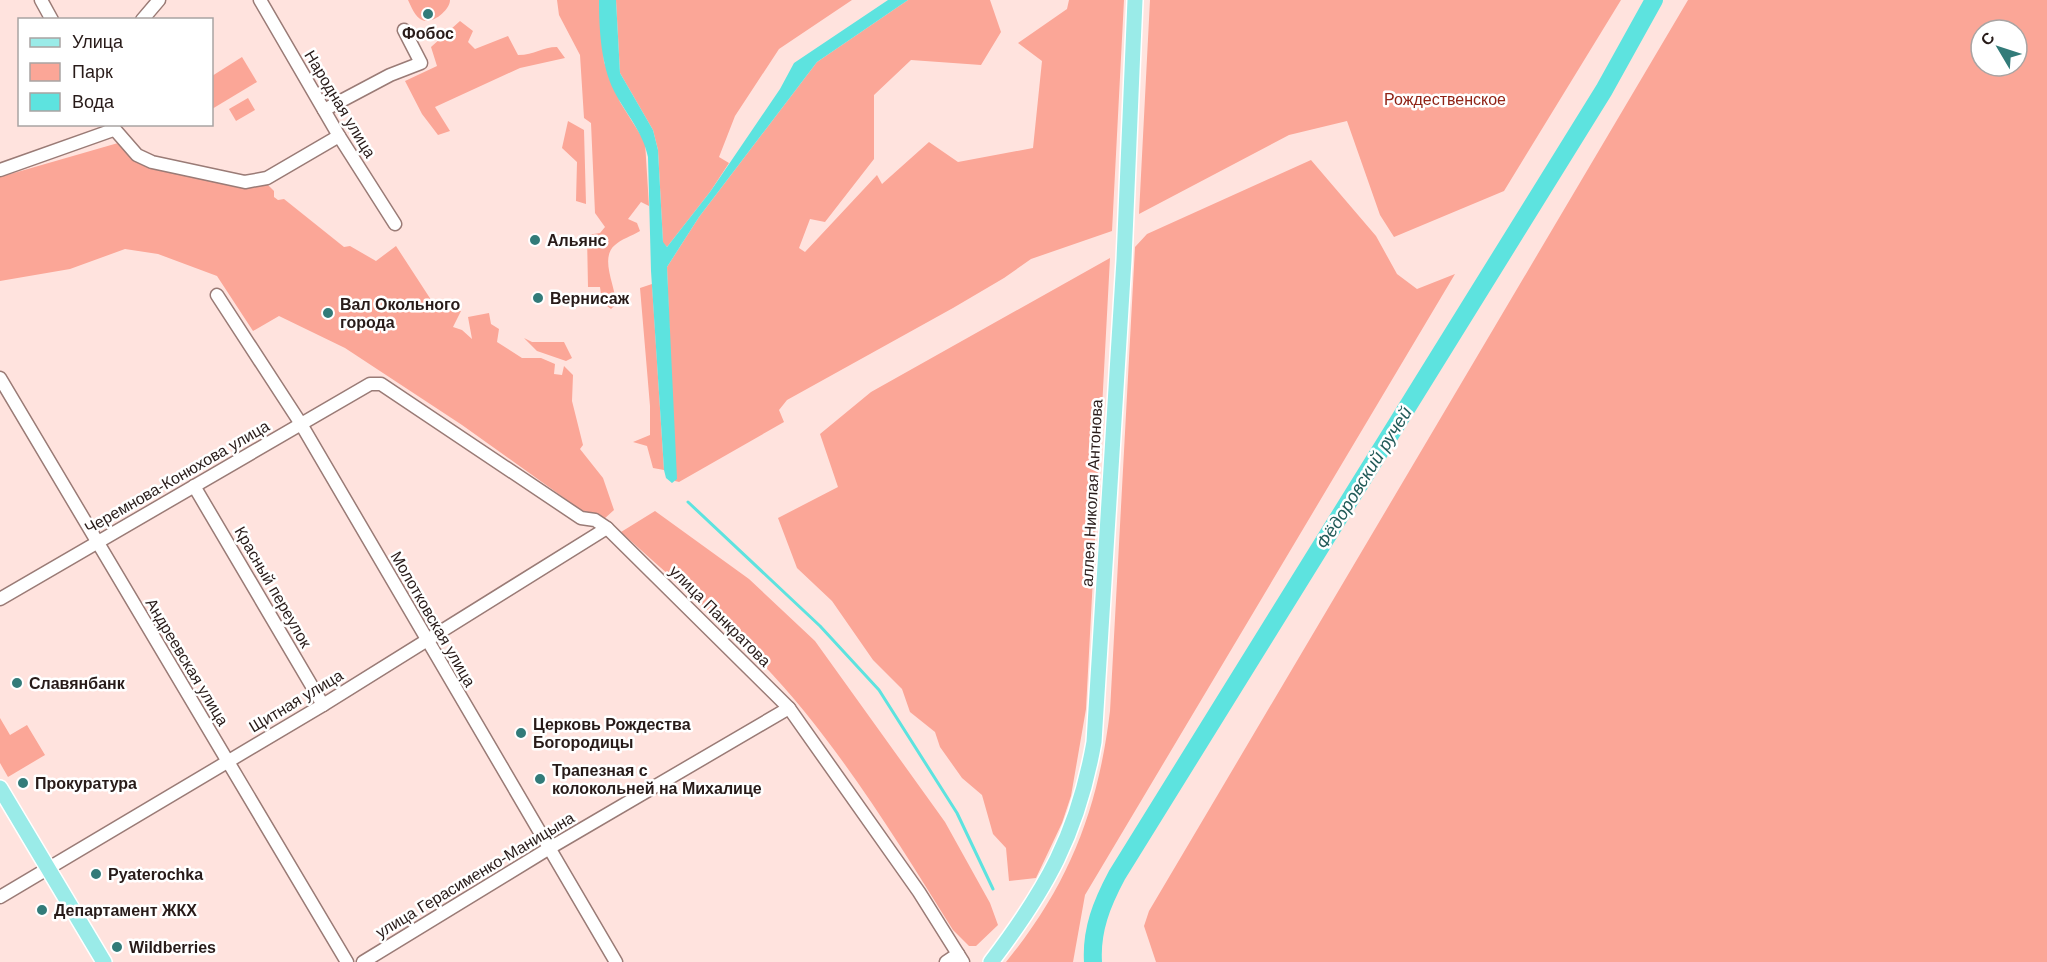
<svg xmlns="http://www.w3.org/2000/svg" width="2047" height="962" font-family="Arial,sans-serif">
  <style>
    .green { fill: #fba697; fill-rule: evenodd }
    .water { fill: #5de3df }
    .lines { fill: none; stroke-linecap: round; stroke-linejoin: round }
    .stream { stroke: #5de3df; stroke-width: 3 }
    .river { stroke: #5de3df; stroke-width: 18 }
    .minor-casing { stroke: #9a7b76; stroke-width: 15 }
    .major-casing { stroke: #fff; stroke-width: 18 }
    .minor { stroke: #fff; stroke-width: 12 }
    .major { stroke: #9aebe8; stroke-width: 15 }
    .poi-dot { fill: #327b79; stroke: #fff; stroke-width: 2 }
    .labels { text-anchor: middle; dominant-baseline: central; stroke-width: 5; stroke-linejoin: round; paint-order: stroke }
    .poi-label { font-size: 16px; font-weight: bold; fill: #281b19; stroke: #fff; text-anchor: start }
    .park-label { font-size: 16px; fill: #902417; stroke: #fff }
    .street-label { font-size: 16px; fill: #281b19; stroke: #fff }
    .water-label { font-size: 18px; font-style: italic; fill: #225b59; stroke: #fff }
  </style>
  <rect width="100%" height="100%" fill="#ffe3de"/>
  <g class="green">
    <path d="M 408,0 L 450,0 C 450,10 432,25 422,20 C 415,17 411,6 408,0 Z"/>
    <path d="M 557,0 L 599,0 L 604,62 L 620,102 L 645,142 L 649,206 L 641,202 L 628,219 L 637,223 L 640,231 C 632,236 621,239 615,245 C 599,258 616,287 616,304 L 611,309 L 602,302 L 600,287 L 588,287 L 587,235 L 600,233 L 605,227 L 595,213 L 591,123 L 584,118 L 580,55 L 559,15 Z"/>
    <path d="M 616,0 L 852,0 L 779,49 L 735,116 L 719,157 L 729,163 L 710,192 L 667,247 L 663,243 L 658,150 L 653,130 L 620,73 Z"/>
    <path d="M 908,0 L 990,0 L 1001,32 L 981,65 L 911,60 L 874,95 L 874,159 L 825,222 L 810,219 L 799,248 L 805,252 L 877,175 L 882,184 L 929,142 L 958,162 L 1033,148 L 1042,61 L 1018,43 L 1067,9 L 1069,0 L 1124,0 L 1112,231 L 1031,259 L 1004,278 L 953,308 L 787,400 L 779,410 L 784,422 L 679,482 L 675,481 L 667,267 L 699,217 L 817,62 Z"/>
    <path d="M 1150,0 L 1621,0 L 1504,191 L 1394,237 L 1380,215 L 1347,121 L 1289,135 L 1139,214 Z"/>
    <path d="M 1688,0 L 2047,0 L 2047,962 L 1156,962 L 1144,926 L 1149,911 ZM 1981,30 L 2017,30 L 2017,66 L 1981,66 Z"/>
    <path d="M 460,21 L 473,31 L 468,42 L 475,49 L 508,36 L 518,55 C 535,55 542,47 557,47 L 565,58 L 520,68 L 435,107 L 450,131 L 438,135 L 422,114 L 405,81 L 437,66 L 431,47 Z"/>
    <path d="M 242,57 L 257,82 L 212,109 L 212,76 Z"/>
    <path d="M 248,98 L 255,110 L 236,121 L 229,109 Z"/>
    <path d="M 568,121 L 584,130 L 586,204 L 576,201 L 577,162 L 562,148 Z"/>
    <path d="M 118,143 L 138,160 L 252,188 L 266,183 L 274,191 L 274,197 L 278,200 L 284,199 L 344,247 L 350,246 L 376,261 L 396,246 L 437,309 L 446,308 L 461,311 L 453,327 L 462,330 L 472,339 L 468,317 L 489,313 L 491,324 L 499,329 L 497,342 L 522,358 L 541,358 L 555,364 L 554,374 L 562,375 L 564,366 L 573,375 L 572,401 L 583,445 L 580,449 L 603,478 L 614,510 L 604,519 L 581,510 L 462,425 L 345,348 L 279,316 L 253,331 L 217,276 L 158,254 L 125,249 L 70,269 L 0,281 L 0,177 Z"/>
    <path d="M 1311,160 L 1376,236 L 1397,274 L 1417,289 L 1455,274 L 1085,895 L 1073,962 L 1006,962 C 1069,885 1098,810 1110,711 L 1135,247 L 1147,234 Z"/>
    <path d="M 1110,258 L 1086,709 L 1071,796 L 1062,823 L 1036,878 L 1009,881 L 1006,848 L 993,834 L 982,795 L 962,778 L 940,747 L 935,732 L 910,712 L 902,689 L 873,660 L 832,601 L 797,568 L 778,518 L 838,487 L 820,434 L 871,392 Z"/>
    <path d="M 652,284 L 664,470 L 653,468 L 647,446 L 633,442 L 650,435 L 650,406 L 640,288 Z"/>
    <path d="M 524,338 L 532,342 L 564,342 L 572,358 L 566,361 L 537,351 Z"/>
    <path d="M 655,511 L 749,579 L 815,641 L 945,822 L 990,903 L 998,925 L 976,946 L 969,946 L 953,930 C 893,834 832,734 752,653 C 711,611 665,572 621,532 Z"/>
    <path d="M 0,718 L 10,735 L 27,725 L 45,755 L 8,777 L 0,763 Z"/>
  </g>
  <path class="water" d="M 599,0 L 616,0 L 620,73 L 653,130 L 658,150 L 663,242 L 667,247 L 710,192 L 780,89 L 794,63 L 888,0 L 908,0 L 817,62 L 699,217 L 667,267 L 677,479 L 672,483 L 666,478 L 664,470 L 651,271 L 648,157 C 643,132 626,114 614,91 C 601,65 599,29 599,0 Z"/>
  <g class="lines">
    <path class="stream" d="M 688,502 L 820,626 L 879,690 L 957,813 L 993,889"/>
    <path class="river" d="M 1093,962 C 1091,930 1102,903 1117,875 L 1604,90 L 1654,0"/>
    <defs>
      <g id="minor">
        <path d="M 41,0 L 52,20"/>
        <path d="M 260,0 L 339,136 L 395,224"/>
        <path d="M 142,20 L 159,0"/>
        <path d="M 324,110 L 390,75 L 421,63 L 404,30"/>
        <path d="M 110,124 L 137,155 L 152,162 L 245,182 L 267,178 L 339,136"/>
        <path d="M 0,170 L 113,130"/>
        <path d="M 217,295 L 301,424 L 616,962"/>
        <path d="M 0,378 L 347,962"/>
        <path d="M 194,486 L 323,705"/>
        <path d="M 0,599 L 370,384 L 381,384 L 581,518 L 595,520 L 607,528 L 789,708 L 919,892 L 963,962"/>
        <path d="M 0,897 L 323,705 L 607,528"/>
        <path d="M 363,962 L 548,849 L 789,708"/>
        <path d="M 946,962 L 958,954"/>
      </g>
      <g id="major">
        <path d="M 0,788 L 104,962"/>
        <path d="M 991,962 C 1046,890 1078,833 1094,742 L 1124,260 L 1135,0"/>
      </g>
    </defs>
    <use href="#minor" class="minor-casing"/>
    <use href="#major" class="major-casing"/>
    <use href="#minor" class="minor"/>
    <use href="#major" class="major"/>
  </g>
  <g class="poi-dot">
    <circle cx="428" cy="14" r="6"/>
    <circle cx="535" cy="240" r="6"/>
    <circle cx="538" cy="298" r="6"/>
    <circle cx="328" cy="313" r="6"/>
    <circle cx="17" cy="683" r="6"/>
    <circle cx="521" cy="733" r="6"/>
    <circle cx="540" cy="779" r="6"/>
    <circle cx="23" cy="783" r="6"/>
    <circle cx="96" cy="874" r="6"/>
    <circle cx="42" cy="910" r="6"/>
    <circle cx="117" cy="947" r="6"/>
  </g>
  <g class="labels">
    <g class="poi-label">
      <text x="428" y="33" text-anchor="middle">Фобос</text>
      <text x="547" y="240">Альянс</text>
      <text x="550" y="298">Вернисаж</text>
      <text x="340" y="304">Вал Окольного<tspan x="340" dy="18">города</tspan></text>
      <text x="29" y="683">Славянбанк</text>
      <text x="533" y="724">Церковь Рождества<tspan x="533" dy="18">Богородицы</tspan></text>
      <text x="552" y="770">Трапезная с<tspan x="552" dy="18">колокольней на Михалице</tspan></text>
      <text x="35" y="783">Прокуратура</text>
      <text x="108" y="874">Pyaterochka</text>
      <text x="54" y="910">Департамент ЖКХ</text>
      <text x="129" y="947">Wildberries</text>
    </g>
    <g class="park-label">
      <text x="1445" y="99">Рождественское</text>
    </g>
    <g class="street-label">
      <text transform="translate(340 104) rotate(59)">Народная улица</text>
      <text transform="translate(177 477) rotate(-30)">Черемнова-Конюхова улица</text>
      <text transform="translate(1092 493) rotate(-87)">аллея Николая Антонова</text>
      <text transform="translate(273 587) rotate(60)">Красный переулок</text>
      <text transform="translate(720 616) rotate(45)">улица Панкратова</text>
      <text transform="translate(433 619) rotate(60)">Молотковская улица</text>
      <text transform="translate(187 662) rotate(59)">Андреевская улица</text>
      <text transform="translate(296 701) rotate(-31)">Щитная улица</text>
      <text transform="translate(475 875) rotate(-31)">улица Герасименко-Маницына</text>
    </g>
    <g class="water-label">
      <text transform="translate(1364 478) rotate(-58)">Фёдоровский ручей</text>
    </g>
  </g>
  <rect x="18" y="18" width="195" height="108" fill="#ffffff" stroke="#a9a4a3" stroke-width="1.5"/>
  <rect x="30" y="38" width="30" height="9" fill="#9aebe8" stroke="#a9a4a3" stroke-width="1.5"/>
  <text x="72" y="48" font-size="18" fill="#281b19">Улица</text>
  <rect x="30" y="63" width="30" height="18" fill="#fba697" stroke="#a9a4a3" stroke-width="1.5"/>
  <text x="72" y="78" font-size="18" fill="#281b19">Парк</text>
  <rect x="30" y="93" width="30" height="18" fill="#5de3df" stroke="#a9a4a3" stroke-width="1.5"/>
  <text x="72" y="108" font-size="18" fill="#281b19">Вода</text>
  <g transform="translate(1999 48) rotate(309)"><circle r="28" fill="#ffffff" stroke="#a9a4a3" stroke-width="1.5"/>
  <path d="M0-4.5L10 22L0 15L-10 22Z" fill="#327b79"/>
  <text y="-9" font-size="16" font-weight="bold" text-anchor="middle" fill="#281b19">С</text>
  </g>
</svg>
